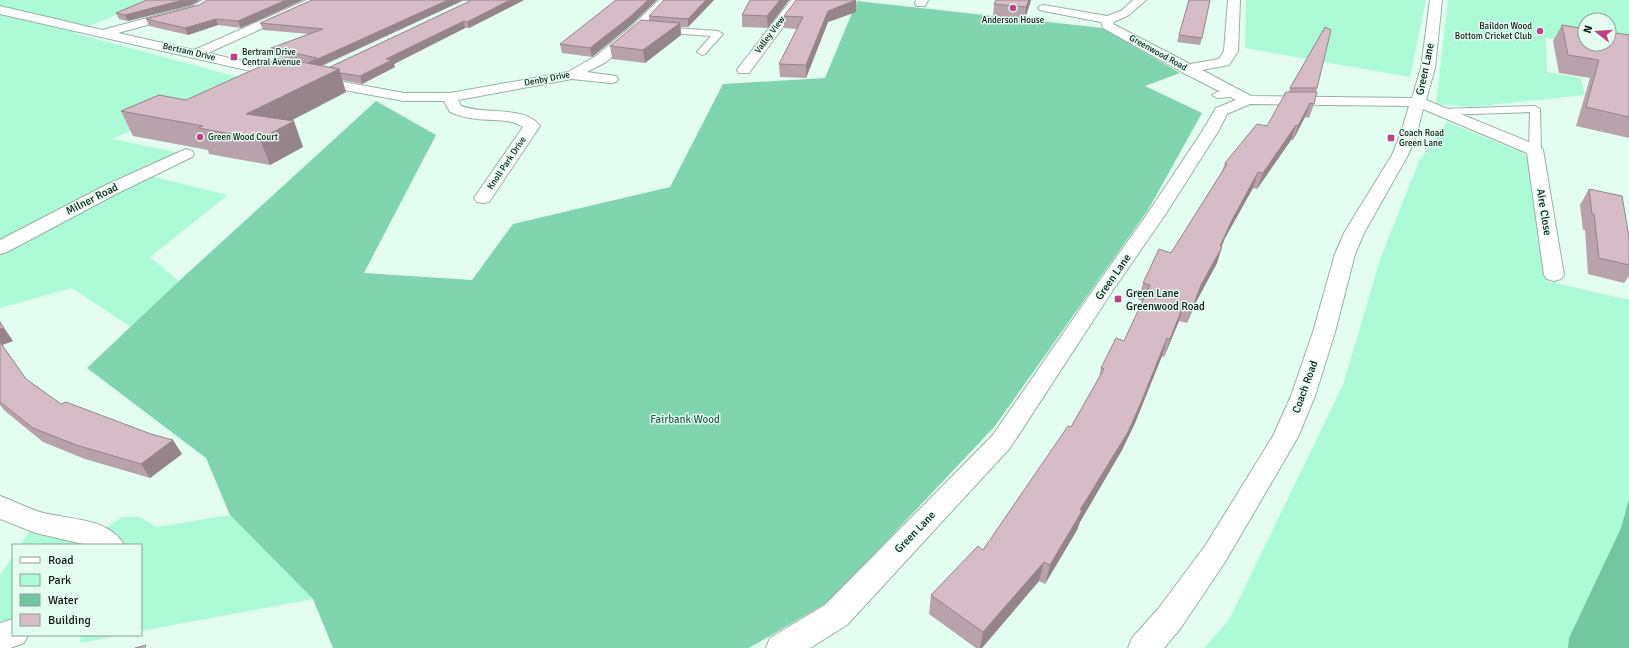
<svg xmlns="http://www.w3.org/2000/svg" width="1629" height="648" font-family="Signika,sans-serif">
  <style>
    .green { fill: #adfad6; fill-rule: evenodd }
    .forest { fill: #80d4ae }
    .water { fill: #72c7a1 }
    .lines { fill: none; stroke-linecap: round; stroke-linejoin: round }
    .service-casing { stroke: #97b0a3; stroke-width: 2 }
    .minor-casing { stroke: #97b0a3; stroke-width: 2 }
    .service { fill: #fff; fill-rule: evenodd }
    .minor { fill: #fff; fill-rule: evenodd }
    .wall { fill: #b8a2ab; fill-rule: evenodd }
    .shaded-wall { fill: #96848b }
    .building { fill: #d6bcc7; stroke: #96848b }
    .poi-dot { fill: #c14089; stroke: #e3fef1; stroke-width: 1.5 }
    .labels { text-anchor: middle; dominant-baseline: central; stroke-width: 3; stroke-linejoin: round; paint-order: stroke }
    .far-poi-label { font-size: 9px; fill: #0f1813; stroke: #e3fef1; text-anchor: start }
    .far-street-label { font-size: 9px; fill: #0f1813; stroke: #e3fef1 }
    .street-label { font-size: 11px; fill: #0f1813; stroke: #e3fef1 }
    .poi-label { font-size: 11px; fill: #0f1813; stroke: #e3fef1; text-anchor: start }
    .park-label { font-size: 11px; fill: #23634a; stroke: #e3fef1 }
  </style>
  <rect width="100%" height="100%" fill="#e3fef1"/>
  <g class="green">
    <path d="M 0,0 L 150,0 L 74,33 L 268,85 L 168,114 L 112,139 L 186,154 L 142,174 L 228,195 L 150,257 L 179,281 L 131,327 L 72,288 L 0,308 Z"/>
    <path d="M 1246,0 L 1426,0 L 1410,77 L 1245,48 Z"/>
    <path d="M 1448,0 L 1629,0 L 1629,51 L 1546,38 L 1547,72 L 1581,78 L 1585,95 L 1471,107 L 1436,104 ZM 1585,20 L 1609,20 L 1609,44 L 1585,44 Z"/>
    <path d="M 1447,122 L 1521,152 L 1537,164 L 1547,281 L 1629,300 L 1629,499 L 1621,528 L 1569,638 L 1568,648 L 1204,648 L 1229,620 L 1343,385 L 1380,260 L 1419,161 Z"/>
    <path d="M 230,515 L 313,599 L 141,631 L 141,545 L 20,545 L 36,522 L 95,535 L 123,517 L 139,517 L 157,527 Z"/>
    <path d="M 13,556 L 13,633 L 0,637 L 0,575 Z"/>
    <path d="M 81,635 L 122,635 L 80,643 Z"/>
  </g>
  <path class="forest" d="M 857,1 L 1103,28 L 1180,73 L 1145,86 L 1202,113 L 1148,210 L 995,426 L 830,601 L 749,648 L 333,648 L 313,599 L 230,515 L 206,458 L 87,368 L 179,281 L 376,101 L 436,135 L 364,273 L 472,280 L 513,224 L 670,187 L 723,84 L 825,78 Z"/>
  <path class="water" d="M 1629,499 L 1629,648 L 1568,648 L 1569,638 L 1621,528 Z"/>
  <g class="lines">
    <defs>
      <g id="service">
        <path d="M 659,27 L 718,31 L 723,34 L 705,54 L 702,55 L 697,52 L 711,36 L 656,32 L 655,30 Z"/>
        <path d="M 1238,91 L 1243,94 L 1242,96 L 1217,98 L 1212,95 L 1217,92 Z"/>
        <path d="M 1535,106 L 1540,109 L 1541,150 L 1539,153 L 1531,153 L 1529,150 L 1530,112 L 1442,115 L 1437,112 L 1442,109 Z"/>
      </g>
      <g id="minor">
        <path d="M 203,0 L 218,0 L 201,10 L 118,33 L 194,50 L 307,0 L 322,0 L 320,2 L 208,53 L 295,73 L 404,93 L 450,93 L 568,72 L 596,56 L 633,25 L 659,0 L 671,0 L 641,31 L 606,62 L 587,72 L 616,76 L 618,79 L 616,82 L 611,83 L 572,79 L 458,100 L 461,106 C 483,115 525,105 540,126 L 489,202 L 483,203 L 477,202 L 474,198 L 523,127 C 510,118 493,121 477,119 C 468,118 459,116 450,112 L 444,101 L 404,101 L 295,81 L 0,14 L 0,6 L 102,30 L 193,6 Z"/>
        <path d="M 791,0 L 803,0 L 749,73 L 739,73 L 737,70 L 739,67 Z"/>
        <path d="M 916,0 L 928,0 L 925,6 L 917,6 L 915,4 Z"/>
        <path d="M 1133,0 L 1146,0 L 1129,15 L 1114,22 L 1113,24 L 1190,64 L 1219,59 L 1224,51 L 1228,0 L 1240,0 L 1238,51 L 1229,65 L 1202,70 L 1251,96 L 1412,98 L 1421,68 L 1430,0 L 1442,0 L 1435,68 L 1426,100 L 1541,147 L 1543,150 L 1564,275 L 1561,279 L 1554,281 L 1547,279 L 1544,275 L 1527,153 L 1423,109 L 1417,133 L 1408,155 L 1364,233 L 1355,254 L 1335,332 L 1315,396 L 1298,437 L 1225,562 L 1180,629 L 1164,648 L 1128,648 L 1132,638 L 1158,609 L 1205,546 L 1273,436 L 1291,396 L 1313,332 L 1335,254 L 1344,233 L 1392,155 L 1401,133 L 1409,106 L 1250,104 L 1227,114 L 1219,130 L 1165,215 L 1113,290 L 1010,448 L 847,625 L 810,648 L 766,648 L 770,638 L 825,605 L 992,436 L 1096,286 L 1148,213 L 1203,130 L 1216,108 L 1236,100 L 1182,72 L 1103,28 L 1101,22 L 1044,11 L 1040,10 L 1038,8 L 1040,6 L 1044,5 L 1107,16 L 1121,11 Z"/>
        <path d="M 186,149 L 192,151 L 194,154 L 192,157 L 118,193 L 7,252 L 0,254 L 0,240 L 106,185 Z"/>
        <path d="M 0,496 C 14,501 27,508 40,512 C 67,520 109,517 124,545 L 87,545 L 36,533 L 0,519 Z"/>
        <path d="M 13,619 L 13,635 L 28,635 L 24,643 L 10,648 L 0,648 L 0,623 Z"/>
      </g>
    </defs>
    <use href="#service" class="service-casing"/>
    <use href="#minor" class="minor-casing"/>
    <use href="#service" class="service"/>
    <use href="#minor" class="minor"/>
  </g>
  <g class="wall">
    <path d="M 147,0 L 200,0 L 192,5 L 128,21 L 119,19 L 116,13 Z"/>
    <path d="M 303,0 L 241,28 L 218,25 L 188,35 L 149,26 L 146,19 L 199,5 Z"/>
    <path d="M 312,0 L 524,0 L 469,28 L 465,28 L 394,64 L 395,67 L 362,84 L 342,80 L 346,92 L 290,121 L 303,147 L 270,165 L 209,154 L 208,150 L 133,136 L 121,111 L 186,100 L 308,63 L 273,55 L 271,48 L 309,34 L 263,30 L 260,23 ZM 462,1 L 470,1 L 330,67 L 322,66 Z"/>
    <path d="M 714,0 L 688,27 L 681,27 L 681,35 L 645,63 L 612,59 L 610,46 L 649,21 L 649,16 Z"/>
    <path d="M 750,0 L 789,0 L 768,28 L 742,27 L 742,15 Z"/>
    <path d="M 856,0 L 856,12 L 828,22 L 806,78 L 780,77 L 779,64 L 797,29 L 784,28 L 784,16 Z"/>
    <path d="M 1031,0 L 1025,19 L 993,16 L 994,4 Z"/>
    <path d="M 1189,0 L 1202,38 L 1200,45 L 1177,42 Z"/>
    <path d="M 632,24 L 592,57 L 562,53 L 560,44 Z"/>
    <path d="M 1562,25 L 1629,35 L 1629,138 L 1576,126 L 1590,78 L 1559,73 L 1553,41 Z"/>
    <path d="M 1290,88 L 1317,88 L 1316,92 L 1314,104 L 1309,118 L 1305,117 L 1293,140 L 1291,140 L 1257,189 L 1253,188 L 1225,238 L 1222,246 L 1217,263 L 1196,302 L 1187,323 L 1179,321 L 1164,357 L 1162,356 L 1135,423 L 1122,450 L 1080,522 L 1077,530 L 1045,584 L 1039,581 L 982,648 L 976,648 L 929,614 L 931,595 L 983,550 L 1071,427 L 1099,378 L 1101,368 L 1124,341 L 1143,301 L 1138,300 L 1143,283 L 1171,253 L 1222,172 L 1225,163 L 1267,126 L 1289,92 Z"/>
    <path d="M 1589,189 L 1629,237 L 1629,276 L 1624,283 L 1588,274 L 1585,230 L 1583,230 L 1580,205 Z"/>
    <path d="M 0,322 L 13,341 L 2,345 L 26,379 L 61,404 L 182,454 L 150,478 L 85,459 L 43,442 L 5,411 L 0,405 Z"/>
  </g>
  <g class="shaded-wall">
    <path d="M 183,0 L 200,0 L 192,5 L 128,21 L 125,15 Z"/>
    <path d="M 286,0 L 303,0 L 241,28 L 238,21 Z"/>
    <path d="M 448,0 L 462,0 L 462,1 L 305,73 L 302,66 Z"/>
    <path d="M 510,0 L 524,0 L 469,28 L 467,22 Z"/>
    <path d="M 648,0 L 657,0 L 632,24 L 592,57 L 590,48 Z"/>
    <path d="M 706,0 L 714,0 L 688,27 L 688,19 Z"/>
    <path d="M 780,0 L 789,0 L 768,28 L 767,16 Z"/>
    <path d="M 856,0 L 856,12 L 828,22 L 806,78 L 806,65 L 828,11 Z"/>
    <path d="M 1029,0 L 1031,0 L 1025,19 L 1026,7 Z"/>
    <path d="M 216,19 L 218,25 L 188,35 L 185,28 Z"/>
    <path d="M 464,21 L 465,28 L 394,64 L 395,67 L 362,84 L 360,76 L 386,59 Z"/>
    <path d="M 680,23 L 681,35 L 645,63 L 643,50 Z"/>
    <path d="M 339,69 L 346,92 L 256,139 L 246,114 Z"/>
    <path d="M 1310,103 L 1305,117 L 1293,140 L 1298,126 Z"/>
    <path d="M 294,121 L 303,147 L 270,165 L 260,139 Z"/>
    <path d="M 1296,125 L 1291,140 L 1257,189 L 1263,173 Z"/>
    <path d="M 1258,172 L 1253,188 L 1225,238 L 1219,252 L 1222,247 L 1217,263 L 1196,302 L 1187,323 L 1193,306 L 1201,285 L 1231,222 Z"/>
    <path d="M 1184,304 L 1179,321 L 1164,357 L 1170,339 Z"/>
    <path d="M 4,328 L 13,341 L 2,345 L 0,342 L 0,329 Z"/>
    <path d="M 1167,338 L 1162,356 L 1135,423 L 1122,450 L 1080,522 L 1077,530 L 1045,584 L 1050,565 L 1080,510 Z"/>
    <path d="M 173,440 L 182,454 L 150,478 L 141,464 Z"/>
    <path d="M 1044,562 L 1039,581 L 982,648 L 980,648 L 983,632 Z"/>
  </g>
  <g class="building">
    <path d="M 147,0 L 183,0 L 125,15 L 116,13 Z"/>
    <path d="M 207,0 L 286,0 L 238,21 L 216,19 L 185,28 L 146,19 L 199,5 Z"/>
    <path d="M 312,0 L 448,0 L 309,63 L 308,63 L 317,58 L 271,48 L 323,29 L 260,23 Z"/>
    <path d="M 471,0 L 510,0 L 467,22 L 464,21 L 386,59 L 392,60 L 360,76 L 340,73 L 339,69 L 330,67 L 470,1 Z"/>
    <path d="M 616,0 L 648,0 L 631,16 L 590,48 L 560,44 Z"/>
    <path d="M 664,0 L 706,0 L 688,19 L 649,16 Z"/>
    <path d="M 750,0 L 780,0 L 767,16 L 742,15 Z"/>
    <path d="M 796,0 L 856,0 L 828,11 L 806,65 L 779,64 L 803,17 L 784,16 Z"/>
    <path d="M 996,0 L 1029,0 L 1026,7 L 994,4 Z"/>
    <path d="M 1189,0 L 1210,0 L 1202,38 L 1179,35 Z"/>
    <path d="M 641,20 L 680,23 L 643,50 L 610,46 Z"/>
    <path d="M 1562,25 L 1585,29 L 1585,44 L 1609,44 L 1609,32 L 1629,35 L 1629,117 L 1586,107 L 1599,60 L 1568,55 Z"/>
    <path d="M 1325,27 L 1331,30 L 1317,88 L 1290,88 Z"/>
    <path d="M 279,58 L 339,69 L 246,114 L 294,121 L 260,139 L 198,128 L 203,126 L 121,111 L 159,95 L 186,100 Z"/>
    <path d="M 1286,92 L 1317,92 L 1314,104 L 1310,103 L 1298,126 L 1296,125 L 1263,173 L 1258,172 L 1231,222 L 1220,246 L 1222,247 L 1201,285 L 1193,306 L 1184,304 L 1170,339 L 1167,338 L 1140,405 L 1128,432 L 1080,510 L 1082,511 L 1050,565 L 1044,562 L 983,632 L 931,595 L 978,546 L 983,550 L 1068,426 L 1071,427 L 1104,369 L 1101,368 L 1116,338 L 1124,341 L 1150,285 L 1143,283 L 1159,249 L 1171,253 L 1227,164 L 1225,163 L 1257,124 L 1267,126 Z"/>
    <path d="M 1589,189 L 1622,196 L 1629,237 L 1629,265 L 1599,258 L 1594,214 L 1592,214 Z"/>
    <path d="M 0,322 L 4,328 L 0,329 Z"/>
    <path d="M 0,342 L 26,379 L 61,404 L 66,402 L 151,434 L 173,440 L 141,464 L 76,445 L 33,428 L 0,402 Z"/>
    <path d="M 146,645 L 145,648 L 135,648 Z"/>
  </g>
  <g class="poi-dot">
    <circle cx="1013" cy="8" r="4"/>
    <circle cx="1540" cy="31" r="4"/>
    <rect x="230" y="53" width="8" height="8" rx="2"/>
    <circle cx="200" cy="137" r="4"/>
    <rect x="1387" y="134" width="8" height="8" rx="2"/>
    <rect x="1114" y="295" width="8" height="8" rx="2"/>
  </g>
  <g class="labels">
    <g class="far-poi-label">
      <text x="1013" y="20" text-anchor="middle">Anderson House</text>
      <text x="1532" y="26" text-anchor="end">Baildon Wood<tspan x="1532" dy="10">Bottom Cricket Club</tspan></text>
      <text x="242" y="52">Bertram Drive<tspan x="242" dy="10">Central Avenue</tspan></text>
      <text x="1399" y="133">Coach Road<tspan x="1399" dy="10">Green Lane</tspan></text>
      <text x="208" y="137">Green Wood Court</text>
    </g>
    <g class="far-street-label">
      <text transform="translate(770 35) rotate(-53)">Valley View</text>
      <text transform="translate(189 52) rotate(13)">Bertram Drive</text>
      <text transform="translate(1158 53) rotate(29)">Greenwood Road</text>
      <text transform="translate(547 79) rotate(-11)">Denby Drive</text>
      <text transform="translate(507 163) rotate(-56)">Knoll Park Drive</text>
    </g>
    <g class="street-label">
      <text transform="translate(1425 69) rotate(-78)">Green Lane</text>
      <text transform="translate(92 199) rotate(-27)">Milner Road</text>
      <text transform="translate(1544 212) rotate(81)">Aire Close</text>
      <text transform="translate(1113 277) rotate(-55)">Green Lane</text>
      <text transform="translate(1305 387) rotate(-70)">Coach Road</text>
      <text transform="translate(915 532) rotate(-46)">Green Lane</text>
    </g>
    <g class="poi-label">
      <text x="1126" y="293">Green Lane<tspan x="1126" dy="13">Greenwood Road</tspan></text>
    </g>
    <g class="park-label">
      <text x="685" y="419">Fairbank Wood</text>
    </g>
  </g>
  <rect x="12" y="544" width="130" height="92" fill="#e3fef1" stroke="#8ea298"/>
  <rect x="20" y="557" width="20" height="6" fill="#ffffff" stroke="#8ea298"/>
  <text x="48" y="564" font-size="12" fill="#0f1813">Road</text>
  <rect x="20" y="574" width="20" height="12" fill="#adfad6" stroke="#8ea298"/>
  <text x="48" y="584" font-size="12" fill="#0f1813">Park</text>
  <rect x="20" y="594" width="20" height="12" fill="#72c7a1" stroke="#8ea298"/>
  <text x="48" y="604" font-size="12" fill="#0f1813">Water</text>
  <rect x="20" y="614" width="20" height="12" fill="#d6bcc7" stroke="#8ea298"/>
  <text x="48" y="624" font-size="12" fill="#0f1813">Building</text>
  <g transform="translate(1597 32) rotate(287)"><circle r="19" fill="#e3fef1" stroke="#8ea298"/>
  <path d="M0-3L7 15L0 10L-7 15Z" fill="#c14089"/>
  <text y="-6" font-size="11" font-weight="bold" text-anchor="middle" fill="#0f1813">N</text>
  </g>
</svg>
